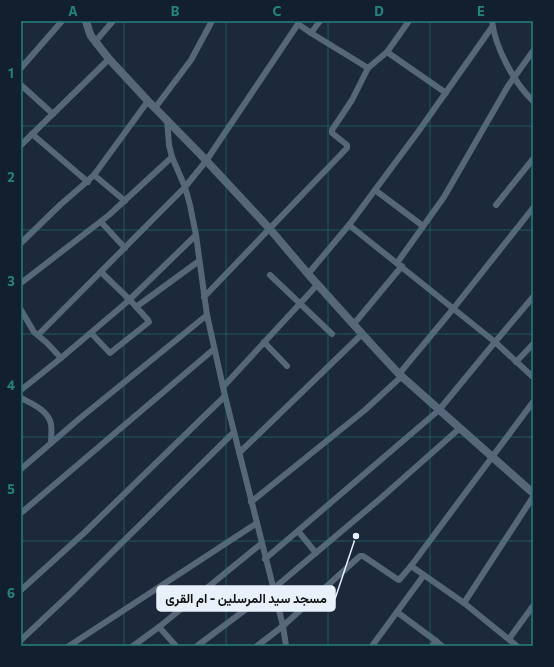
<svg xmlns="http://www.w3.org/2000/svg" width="554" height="667" font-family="Commissioner,Vazirmatn,sans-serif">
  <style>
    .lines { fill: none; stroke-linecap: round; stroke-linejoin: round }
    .minor { stroke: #576679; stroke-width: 6 }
    .tertiary { stroke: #576679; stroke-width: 8 }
    .grid { fill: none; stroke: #25827c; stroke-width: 1; stroke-opacity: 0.55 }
    .leader { fill: none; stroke: #e7f0fb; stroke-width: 1.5 }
    .callout-dot { fill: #e7f0fb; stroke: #121f2f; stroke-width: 1.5 }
    .callout { fill: #e7f0fb; stroke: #e7f0fb; stroke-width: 1.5 }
    .callout-label { font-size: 13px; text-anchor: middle; font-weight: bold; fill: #111 }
    .neatline { fill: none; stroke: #25827c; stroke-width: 1.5 }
    .grid-label { font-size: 13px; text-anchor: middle; font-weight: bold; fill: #25827c }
  </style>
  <rect width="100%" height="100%" fill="#1b293a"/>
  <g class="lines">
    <g class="minor">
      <path d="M 492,21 C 495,47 514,83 533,101"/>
      <path d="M 311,33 L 368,68"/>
      <path d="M 95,42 L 113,21"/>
      <path d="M 387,52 L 446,93"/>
      <path d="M 21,68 L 62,21"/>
      <path d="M 21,85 L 53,114"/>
      <path d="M 155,108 L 191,60 L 212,21"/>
      <path d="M 167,119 L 169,145 L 172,157 L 185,187 L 190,205 L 196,235 L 207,315 L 225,396 L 283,626 L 286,646"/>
      <path d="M 32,134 L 88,182"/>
      <path d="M 21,145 L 109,59"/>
      <path d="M 94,175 L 125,201"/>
      <path d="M 375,190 L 423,226"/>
      <path d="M 496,205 L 533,159"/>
      <path d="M 101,222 L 125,248"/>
      <path d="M 349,225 L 495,342 L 533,377"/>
      <path d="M 21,243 L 60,205 L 82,186 L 94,175 L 148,101"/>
      <path d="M 397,263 L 444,197 L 508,86 L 533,51"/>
      <path d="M 308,274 L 349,225 L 418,132 L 492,27"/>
      <path d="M 270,275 L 332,334"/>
      <path d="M 21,283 L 109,215 L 172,157"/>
      <path d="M 204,297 L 347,148 L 347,145 L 332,133 L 332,130 L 352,100 L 368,68 L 387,52 L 409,21"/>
      <path d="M 136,307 L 199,261"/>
      <path d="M 21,310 L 34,332 L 47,343 L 61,358"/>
      <path d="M 353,325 L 402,266"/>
      <path d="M 91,333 L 110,353 L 149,322 L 148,320 L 130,300 L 101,272"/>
      <path d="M 38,335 L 185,187 L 206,161 L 298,24 L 311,33 L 320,21"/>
      <path d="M 264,342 L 287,366"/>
      <path d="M 516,362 L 533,344"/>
      <path d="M 399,374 L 453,309 L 533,208"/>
      <path d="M 223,387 L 318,284"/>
      <path d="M 21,390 L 61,358 L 127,302 L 196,235"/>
      <path d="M 21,398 C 32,404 48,410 51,424 C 52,430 51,437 51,443"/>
      <path d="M 239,453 L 362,334"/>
      <path d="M 21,469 L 79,419 L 207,315"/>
      <path d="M 251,502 L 365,410 L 402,376"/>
      <path d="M 21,513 L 214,349"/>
      <path d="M 298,531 L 316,553"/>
      <path d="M 265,559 L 439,410 L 495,342 L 533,297"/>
      <path d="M 21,590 L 84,533 L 225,396"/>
      <path d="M 464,603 L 533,497"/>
      <path d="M 397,612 L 436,641"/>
      <path d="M 159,627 L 176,646"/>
      <path d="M 509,639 L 533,606"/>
      <path d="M 21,640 L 72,592 L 234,432"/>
      <path d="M 69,646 L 257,523"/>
      <path d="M 133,646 L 159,627 L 262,543"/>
      <path d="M 197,646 L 273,589 L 381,498 L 460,428"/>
      <path d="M 257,646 L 283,626 L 360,556 L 363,556 L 397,579 L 399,580 L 411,566"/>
      <path d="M 372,646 L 424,575"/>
      <path d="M 432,646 L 436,641 L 442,646"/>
      <path d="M 517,646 L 464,603 L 411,566 L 533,402"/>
    </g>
    <path class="tertiary" d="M 86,21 L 89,31 L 91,36 L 109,59 L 148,101 L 201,155 L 269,228 L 308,274 L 373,346 L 399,374 L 533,493"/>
  </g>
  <path class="grid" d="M 124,21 L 124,646M 226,21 L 226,646M 328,21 L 328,646M 430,21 L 430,646M 21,126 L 533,126M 21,230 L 533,230M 21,334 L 533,334M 21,437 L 533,437M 21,541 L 533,541"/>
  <path class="leader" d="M356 536L335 599"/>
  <circle class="callout-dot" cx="356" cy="536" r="4"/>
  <rect class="callout" x="157" y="586" width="178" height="25" rx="4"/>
  <g class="callout-label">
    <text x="246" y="603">مسجد سيد المرسلين - ام القرى</text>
  </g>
  <rect width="554" height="667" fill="none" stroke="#121f2f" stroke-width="44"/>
  <rect x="22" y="22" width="510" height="623" class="neatline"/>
  <g class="grid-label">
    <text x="73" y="16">A</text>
    <text x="175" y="16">B</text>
    <text x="277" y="16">C</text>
    <text x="379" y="16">D</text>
    <text x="481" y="16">E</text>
    <text x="11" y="78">1</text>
    <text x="11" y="182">2</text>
    <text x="11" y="286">3</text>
    <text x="11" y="390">4</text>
    <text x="11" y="494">5</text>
    <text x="11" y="598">6</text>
  </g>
</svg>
